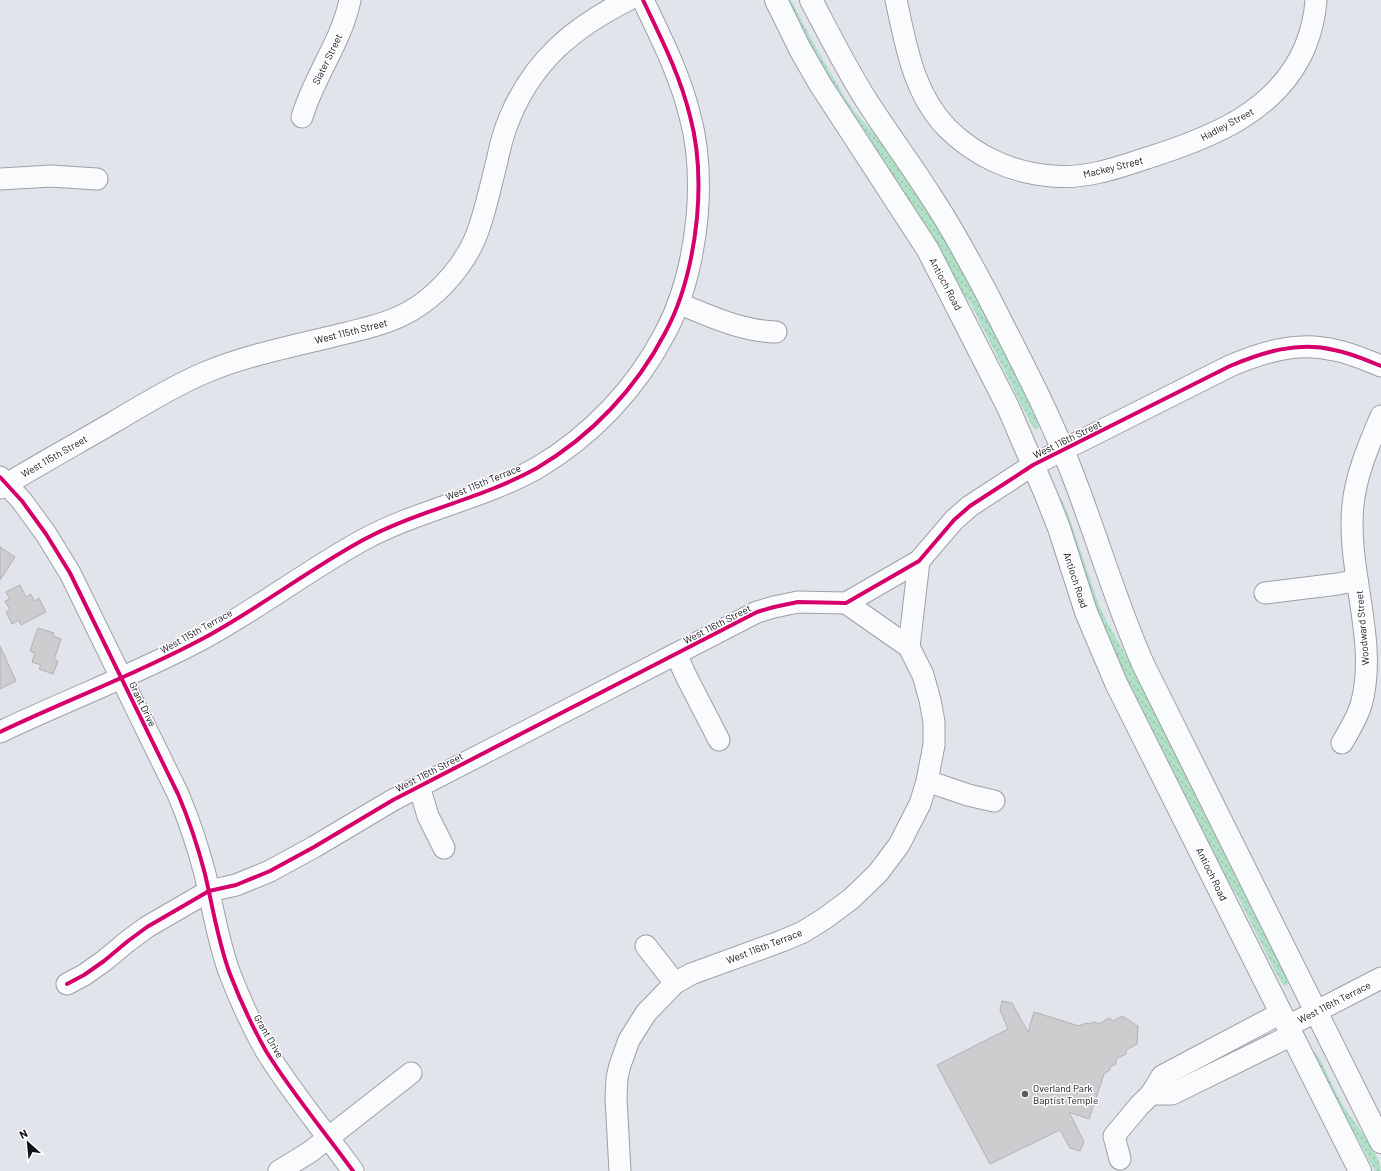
<svg xmlns="http://www.w3.org/2000/svg" width="1381" height="1171" font-family="Barlow,sans-serif">
  <style>
    .grass { fill: url(#grass-dots) }
    .building { fill: #cdccce; stroke: #b2b1b4 }
    .lines { fill: none; stroke-linecap: round; stroke-linejoin: round }
    .minor-casing { stroke: #9ea0a5; stroke-width: 23 }
    .major-casing { stroke: #9ea0a5; stroke-width: 24 }
    .minor { stroke: #fafbfc; stroke-width: 21 }
    .major { stroke: #fafbfc; stroke-width: 22 }
    .cycleway-casing { stroke: #fff; stroke-width: 6 }
    .cycleway { stroke: #d6006c; stroke-width: 4 }
    .poi-dot { fill: #595b60; stroke: #fff; stroke-width: 1.5 }
    .labels { text-anchor: middle; dominant-baseline: central; stroke-width: 3; stroke-linejoin: round; paint-order: stroke }
    .street-label { font-size: 10px; fill: #101115; stroke: #fff }
    .poi-label { font-size: 10px; fill: #101115; stroke: #fff; text-anchor: start }
  </style>
  <defs>
    <pattern id="grass-dots" width="8" height="8" patternUnits="userSpaceOnUse"><rect width="8" height="8" fill="#b0e1c8"/><path d="M2 2h.1M6 6h.1" fill="none" stroke="#96c0ab" stroke-width="1.8" stroke-linecap="round"/></pattern>
  </defs>
  <rect width="100%" height="100%" fill="#e1e4ea"/>
  <g class="grass">
    <path d="M 783,0 L 791,0 L 815,46 L 846,99 L 854,111 L 880,140 L 920,197 L 959,262 L 1022,387 L 1037,418 L 1039,428 L 1036,430 L 1030,422 L 971,304 L 947,270 L 859,132 Z"/>
    <path d="M 1061,498 L 1067,511 L 1099,605 L 1107,622 L 1131,664 L 1283,969 L 1288,984 L 1284,986 L 1277,975 L 1237,895 L 1212,858 L 1104,639 L 1057,500 Z"/>
    <path d="M 1314,1051 L 1319,1057 C 1328,1074 1335,1093 1346,1110 C 1355,1124 1381,1154 1381,1171 L 1375,1171 L 1358,1139 L 1343,1119 L 1310,1053 Z"/>
  </g>
  <g class="building">
    <path d="M 0,547 L 15,557 L 0,580 Z"/>
    <path d="M 20,585 L 26,597 L 31,594 L 34,601 L 39,598 L 46,612 L 21,625 L 19,620 L 12,624 L 6,612 L 10,610 L 5,601 L 10,599 L 6,592 Z"/>
    <path d="M 38,628 L 54,633 L 53,636 L 61,639 L 54,660 L 58,661 L 53,674 L 39,669 L 41,665 L 32,662 L 35,653 L 30,651 Z"/>
    <path d="M 0,646 L 16,681 L 0,689 Z"/>
    <path d="M 1002,1001 L 1012,1003 L 1028,1032 L 1034,1012 L 1079,1026 L 1086,1023 L 1089,1024 L 1094,1022 L 1099,1024 L 1109,1018 L 1113,1021 L 1122,1016 L 1138,1026 L 1137,1044 L 1126,1050 L 1126,1054 L 1116,1059 L 1116,1064 L 1110,1067 L 1110,1070 L 1104,1074 L 1089,1119 L 1069,1112 L 1084,1142 L 1080,1151 L 1070,1148 L 1060,1130 L 990,1164 L 937,1065 L 1008,1029 L 1000,1010 Z"/>
  </g>
  <g class="lines">
    <defs>
      <g id="minor">
        <path d="M 896,0 C 906,45 913,93 947,128 C 975,156 1012,173 1052,176 C 1084,179 1114,169 1144,159 C 1208,139 1277,113 1305,47 C 1311,32 1315,16 1316,0"/>
        <path d="M 302,117 C 314,76 341,43 350,0"/>
        <path d="M 0,179 L 51,176 L 97,179"/>
        <path d="M 678,303 C 709,316 741,331 776,332"/>
        <path d="M 0,477 L 22,501 L 46,534 L 70,573 L 178,794 C 189,820 198,847 205,874 C 213,908 218,942 230,974 C 240,1000 252,1026 266,1051 C 292,1093 324,1131 353,1171"/>
        <path d="M 0,488 C 38,465 76,444 114,422 C 143,405 173,386 204,373 C 244,356 288,347 330,337 C 366,328 399,323 428,299 C 449,282 469,257 478,231 C 486,209 491,184 497,161 C 500,146 504,131 510,117 C 534,60 574,27 628,0"/>
        <path d="M 1265,593 L 1338,584 L 1357,580"/>
        <path d="M 909,647 L 919,561"/>
        <path d="M 676,654 L 686,676 L 719,740"/>
        <path d="M 0,732 C 67,700 137,674 202,639 C 258,609 308,570 363,540 C 418,510 482,499 537,468 C 591,436 636,389 665,333 C 684,298 693,257 697,218 C 700,184 699,149 690,116 C 680,75 661,38 643,0"/>
        <path d="M 1342,743 C 1349,731 1357,718 1361,705 C 1379,642 1346,570 1353,505 C 1356,474 1369,445 1381,416"/>
        <path d="M 927,781 L 968,795 L 994,801"/>
        <path d="M 419,786 L 428,816 L 444,848"/>
        <path d="M 646,946 L 675,983"/>
        <path d="M 67,984 L 84,975 L 104,961 L 128,941 L 147,927 L 209,891 L 236,885 L 270,871 L 314,847 L 393,800 L 757,612 L 774,607 L 798,602 L 846,603 L 919,561 L 954,520 L 970,506 L 1033,465 L 1230,366 C 1263,352 1298,341 1334,350 C 1351,353 1366,360 1381,366"/>
        <path d="M 1288,1026 L 1381,978"/>
        <path d="M 1151,1094 L 1172,1094 L 1292,1035"/>
        <path d="M 1120,1159 L 1114,1136 L 1139,1106 L 1151,1094 L 1162,1076 L 1281,1013"/>
        <path d="M 279,1171 L 310,1152 L 411,1073"/>
        <path d="M 620,1171 L 616,1098 L 617,1078 L 620,1065 L 629,1040 L 646,1013 L 675,983 L 691,974 L 782,941 L 803,932 L 824,919 L 851,899 L 878,873 L 899,845 L 920,804 L 927,781 L 934,745 L 934,722 L 930,700 L 923,675 L 909,647 L 846,603"/>
      </g>
      <g id="major">
        <path d="M 776,0 L 800,49 L 820,84 L 928,250 L 1008,407 L 1046,495 L 1059,528 L 1086,612 L 1116,683 L 1360,1171"/>
        <path d="M 811,0 C 828,32 844,64 863,95 C 885,130 910,163 932,198 C 952,228 969,260 986,292 C 1017,353 1050,414 1074,478 C 1098,540 1116,603 1143,664 L 1381,1142"/>
      </g>
    </defs>
    <use href="#minor" class="minor-casing"/>
    <use href="#major" class="major-casing"/>
    <use href="#minor" class="minor"/>
    <use href="#major" class="major"/>
    <defs>
      <g id="cycleway">
        <path d="M 0,477 L 22,501 L 46,534 L 70,573 L 178,794 C 189,820 198,847 205,874 C 213,908 218,942 230,974 C 240,1000 252,1026 266,1051 C 292,1093 324,1131 353,1171"/>
        <path d="M 0,732 C 67,700 137,674 202,639 C 258,609 308,570 363,540 C 418,510 482,499 537,468 C 591,436 636,389 665,333 C 684,298 693,257 697,218 C 700,184 699,149 690,116 C 680,75 661,38 643,0"/>
        <path d="M 67,984 L 84,975 L 104,961 L 128,941 L 147,927 L 209,891 L 236,885 L 270,871 L 314,847 L 393,800 L 757,612 L 774,607 L 798,602 L 846,603 L 919,561 L 954,520 L 970,506 L 1033,465 L 1230,366 C 1263,352 1298,341 1334,350 C 1351,353 1366,360 1381,366"/>
      </g>
    </defs>
    <use href="#cycleway" class="cycleway-casing"/>
    <use href="#cycleway" class="cycleway"/>
  </g>
  <circle class="poi-dot" cx="1025" cy="1094" r="4"/>
  <g class="labels">
    <g class="street-label">
      <text transform="translate(327 59) rotate(-64)">Slater Street</text>
      <text transform="translate(1227 124) rotate(-28)">Hadley Street</text>
      <text transform="translate(1113 167) rotate(-14)">Mackey Street</text>
      <text transform="translate(946 284) rotate(62)">Antioch Road</text>
      <text transform="translate(351 331) rotate(-14)">West 115th Street</text>
      <text transform="translate(1067 439) rotate(-26)">West 116th Street</text>
      <text transform="translate(54 456) rotate(-30)">West 115th Street</text>
      <text transform="translate(483 482) rotate(-22)">West 115th Terrace</text>
      <text transform="translate(1076 580) rotate(72)">Antioch Road</text>
      <text transform="translate(717 624) rotate(-27)">West 116th Street</text>
      <text transform="translate(1362 628) rotate(-95)">Woodward Street</text>
      <text transform="translate(196 631) rotate(-29)">West 115th Terrace</text>
      <text transform="translate(143 704) rotate(64)">Grant Drive</text>
      <text transform="translate(429 772) rotate(-27)">West 116th Street</text>
      <text transform="translate(1212 874) rotate(64)">Antioch Road</text>
      <text transform="translate(764 946) rotate(-21)">West 116th Terrace</text>
      <text transform="translate(1334 1002) rotate(-27)">West 116th Terrace</text>
      <text transform="translate(269 1036) rotate(60)">Grant Drive</text>
    </g>
    <g class="poi-label">
      <text x="1033" y="1088">Overland Park<tspan x="1033" dy="12">Baptist Temple</tspan></text>
    </g>
  </g>
  <g transform="translate(28 1143) rotate(333)" stroke="#ffffff" stroke-width="3" paint-order="stroke">
  <path d="M0-3L7 15L0 10L-7 15Z" fill="#101115"/>
  <text y="-6" font-size="11" font-weight="bold" text-anchor="middle" fill="#101115">N</text>
  </g>
</svg>
